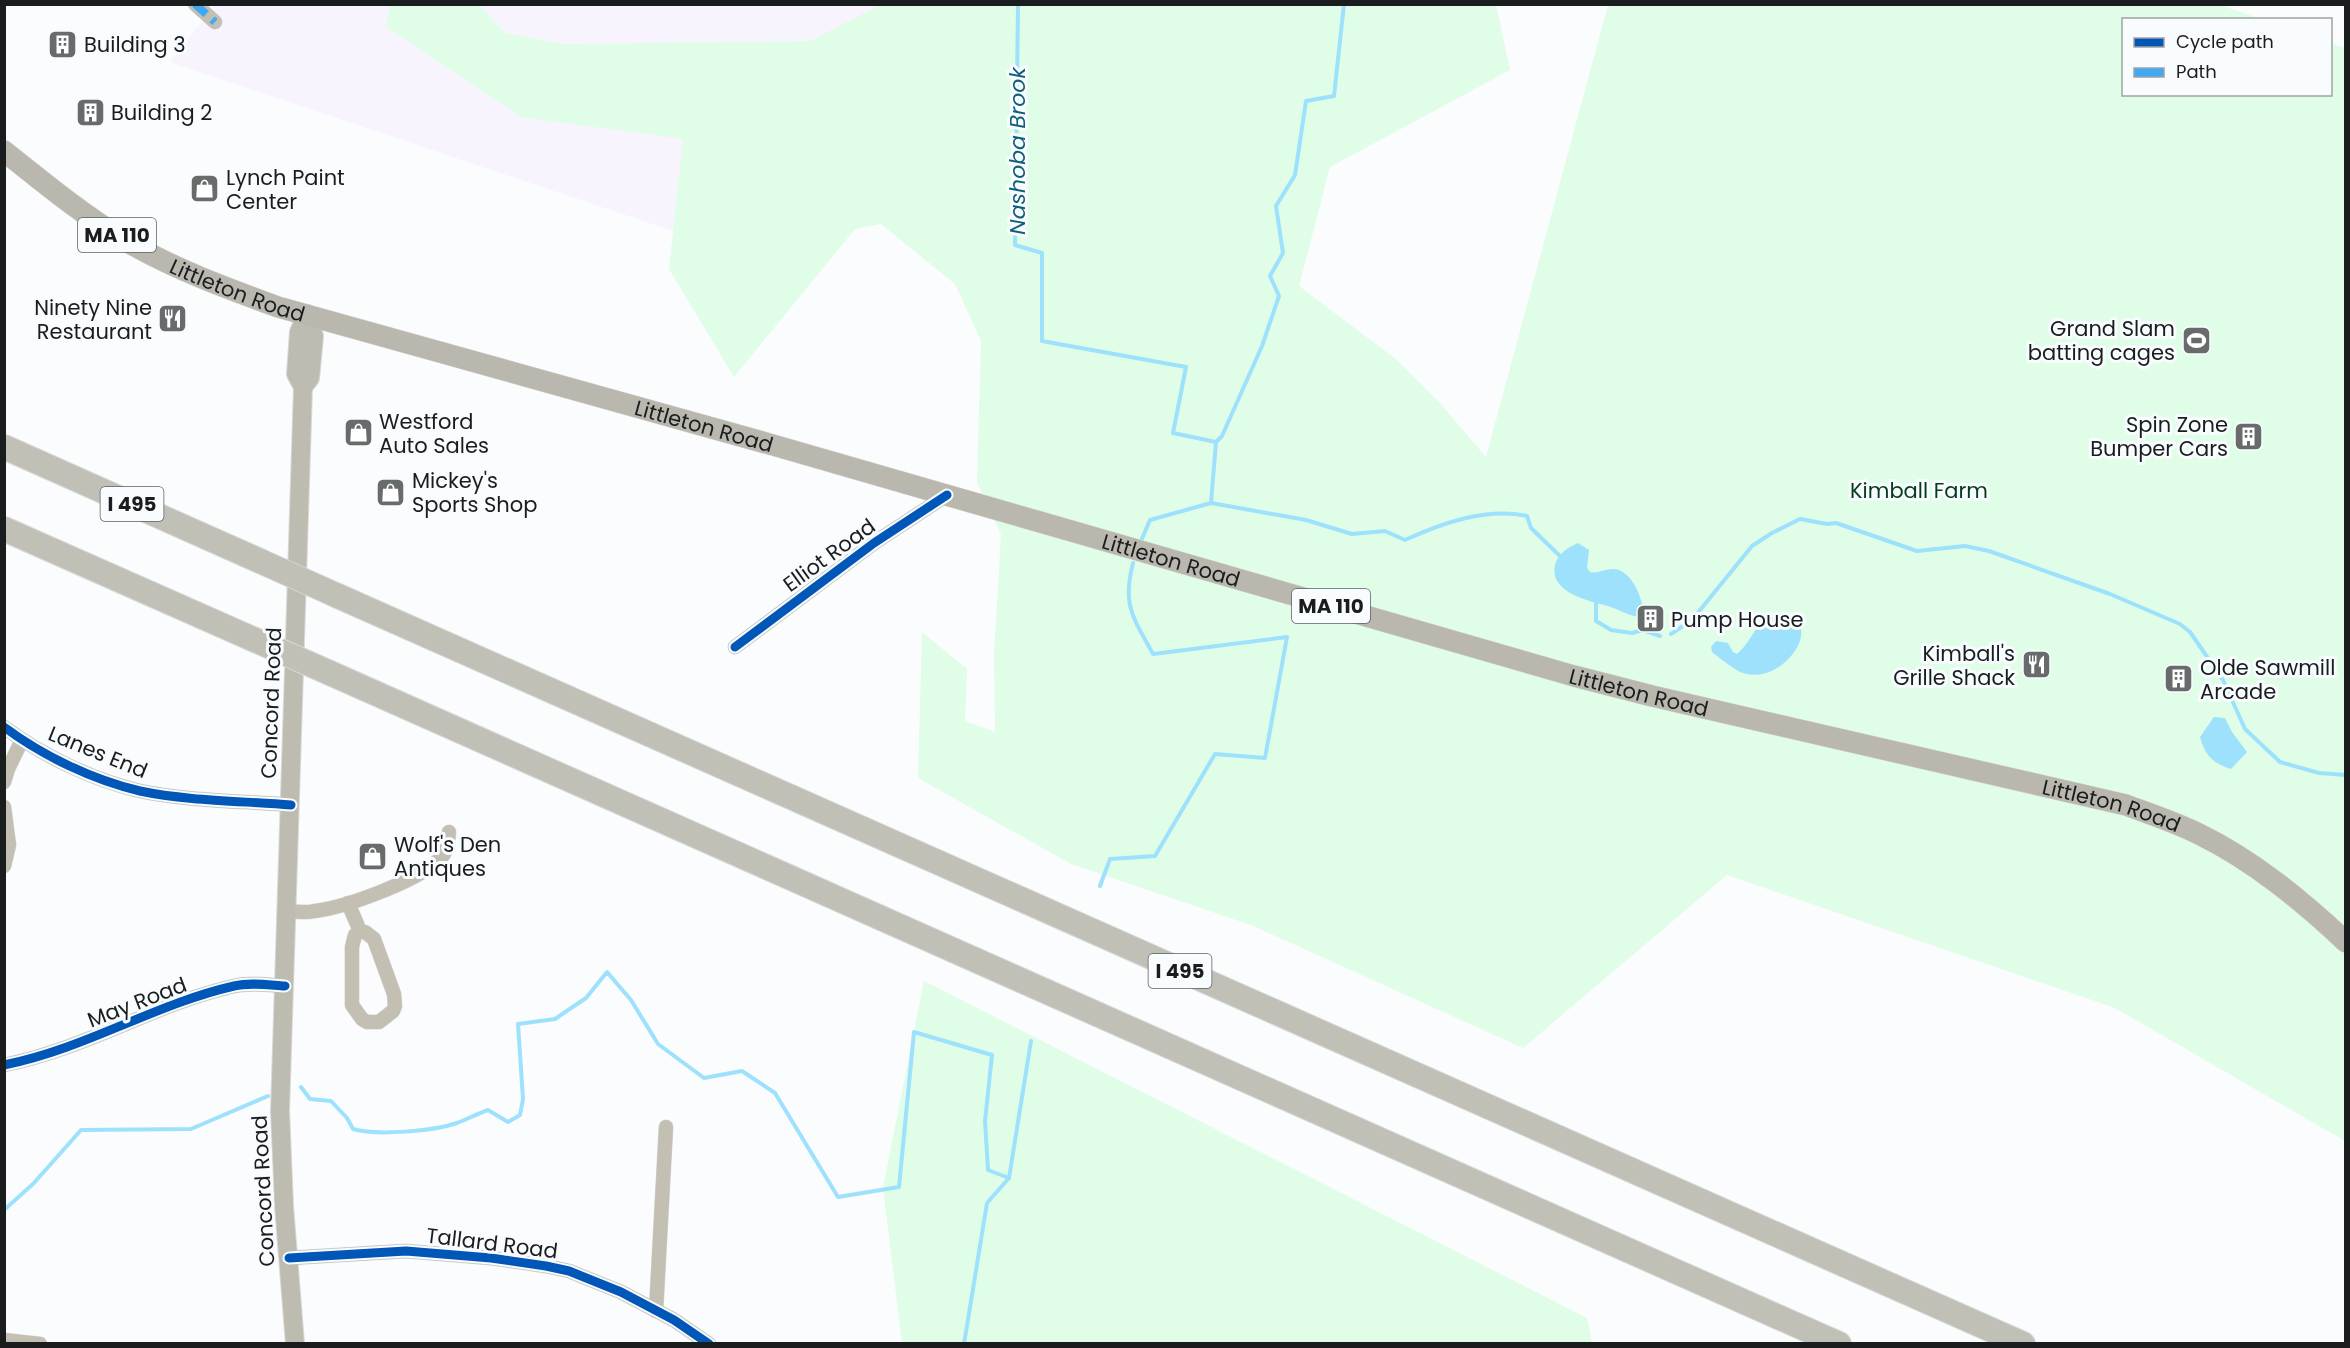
<svg xmlns="http://www.w3.org/2000/svg" width="2350" height="1348" font-family="Poppins,sans-serif">
  <style>
    .commercial { fill: #f8f4fe }
    .green { fill: #e0fde7 }
    .water { fill: #9de1fd }
    .lines { fill: none; stroke-linecap: round; stroke-linejoin: round }
    .stream { stroke: #9de1fd; stroke-width: 4 }
    .street-casing { stroke: #d7d8d8; stroke-width: 15 }
    .secondary-casing { stroke: #d7d8d8; stroke-width: 20 }
    .primary-casing { stroke: #d7d8d8; stroke-width: 22 }
    .highway-casing { stroke: #d7d8d8; stroke-width: 26 }
    .street { stroke: #c3bfb3; stroke-width: 14 }
    .secondary { stroke: #bebcb0; stroke-width: 18 }
    .primary { stroke: #bab8ae; stroke-width: 21 }
    .highway { stroke: #c0c0b7; stroke-width: 24 }
    .highway-bridge-casing { stroke: #d7d8d8; stroke-width: 26; stroke-linecap: butt }
    .highway-bridge { stroke: #c0c0b7; stroke-width: 24 }
    .quiet { stroke: #3fa9f5; stroke-width: 8; stroke-dasharray: 15 8; stroke-linecap: butt }
    .cycleway-casing { stroke: #f9fcfe; stroke-width: 13 }
    .cycleway { stroke: #0057b8; stroke-width: 9 }
    .labels { text-anchor: middle; dominant-baseline: central; stroke-width: 6; stroke-linejoin: round; paint-order: stroke }
    .shield { fill: #f9fcfe; stroke: #5d6061; stroke-width: 1.5 }
    .shield-label { font-size: 20px; font-weight: bold; fill: #1a1d1e }
    .poi-label { font-size: 21px; fill: #1a1d1e; stroke: #f9fcfe; text-anchor: start }
    .street-label { font-size: 21px; fill: #1a1d1e; stroke: #f9fcfe }
    .park-label { font-size: 21px; fill: #033c19; stroke: #f9fcfe }
    .water-label { font-size: 22px; font-style: italic; fill: #105e79; stroke: #f9fcfe }
  </style>
  <rect width="100%" height="100%" fill="#fafcfd"/>
  <path class="commercial" d="M 215,5 L 984,5 L 870,189 L 789,270 L 170,62 Z"/>
  <g class="green">
    <path d="M 390,4 L 479,5 L 505,33 L 564,44 L 810,41 L 882,4 L 1496,5 L 1510,70 L 1330,167 L 1299,286 L 1397,360 L 1439,402 L 1486,457 L 1608,5 L 2217,4 L 2261,19 L 2124,20 L 2124,94 L 2330,94 L 2331,43 L 2345,48 L 2345,1141 L 2115,1008 L 1727,875 L 1523,1048 L 1251,925 L 1071,864 L 918,778 L 922,632 L 967,669 L 965,721 L 995,732 L 994,654 L 1001,535 L 977,482 L 981,341 L 955,284 L 881,224 L 855,229 L 734,377 L 669,269 L 683,139 L 521,117 L 386,27 Z"/>
    <path d="M 924,981 L 1587,1318 L 1592,1343 L 902,1343 L 883,1188 Z"/>
  </g>
  <g class="water">
    <path d="M 1578,543 L 1589,550 L 1587,568 L 1590,572 C 1597,574 1605,569 1613,569 C 1630,569 1641,594 1643,609 L 1638,617 C 1627,615 1616,608 1604,605 C 1585,600 1549,591 1555,565 C 1558,554 1568,547 1578,543 Z"/>
    <path d="M 1783,614 C 1827,623 1783,686 1743,673 C 1736,671 1718,657 1712,652 L 1711,647 L 1716,641 L 1728,643 L 1733,652 L 1737,654 C 1757,636 1752,620 1783,614 Z"/>
    <path d="M 2214,717 L 2225,718 L 2232,732 L 2247,752 L 2231,769 C 2212,763 2205,755 2200,737 Z"/>
  </g>
  <g class="lines">
    <g class="stream">
      <path d="M 1018,4 L 1015,245 L 1042,253 L 1042,341 L 1186,367 L 1173,433 L 1216,442 L 1211,503 L 1150,520 L 1141,541"/>
      <path d="M 1216,442 L 1222,436 L 1262,346 L 1279,296 L 1270,276 L 1283,253 L 1276,206 L 1295,175 L 1306,101 L 1334,96 L 1344,4"/>
      <path d="M 1211,503 L 1306,520 L 1352,534 L 1385,531 L 1405,540 C 1442,523 1487,507 1527,516 L 1531,528 L 1562,558"/>
      <path d="M 1596,600 L 1596,621 L 1611,630 L 1632,633 L 1643,630 L 1660,636"/>
      <path d="M 1671,634 L 1692,620 L 1752,546 L 1772,533 L 1800,519 L 1827,524 L 1836,523 L 1917,551 L 1965,546 L 1989,551 L 2110,594 L 2180,624 L 2190,632 L 2223,680 L 2245,729 L 2280,762 L 2319,773 L 2346,775"/>
      <path d="M 1100,886 L 1110,859 L 1155,856 L 1215,754 L 1265,758 L 1287,637 L 1153,654 C 1133,617 1122,606 1133,563"/>
      <path d="M 301,1087 L 310,1099 L 331,1101 L 347,1118 L 353,1129 C 377,1136 433,1131 457,1123 C 467,1119 477,1114 488,1110 L 508,1122 L 520,1115 L 523,1099 L 518,1024 L 555,1019 L 586,998 L 607,972 L 631,1000 L 658,1044 L 704,1078 L 742,1071 L 775,1093 L 838,1197 L 899,1187 L 914,1032 L 992,1055 L 985,1121 L 988,1170 L 1009,1178"/>
      <path d="M 4,1210 L 33,1184 L 81,1130 L 191,1129 L 268,1096"/>
      <path d="M 964,1344 L 987,1203 L 1009,1178 L 1031,1041"/>
    </g>
    <defs>
      <g id="street">
        <path d="M 195,4 L 215,22"/>
        <path d="M 735,647 L 874,543 L 947,495"/>
        <path d="M 4,727 C 43,756 93,780 140,791 C 187,801 243,801 291,805"/>
        <path d="M 4,782 L 8,769 L 22,740"/>
        <path d="M 4,807 L 9,845 L 4,866"/>
        <path d="M 348,903 L 360,931 L 355,935 L 352,947 L 352,1005 L 362,1019 L 367,1022 L 379,1022 L 393,1011 L 395,1006 L 394,994 L 374,939 L 365,932 L 360,931"/>
        <path d="M 287,911 C 296,912 306,913 315,911 C 346,907 426,879 444,854 C 448,847 448,840 449,832"/>
        <path d="M 4,1065 C 85,1049 155,1004 234,986 C 250,982 269,985 285,986"/>
        <path d="M 289,1258 L 406,1251 L 491,1258 L 546,1266 L 569,1271 L 621,1292 L 674,1320 L 709,1344"/>
        <path d="M 656,1311 L 666,1127"/>
        <path d="M 4,1340 L 40,1344"/>
      </g>
      <g id="secondary">
        <path d="M 303,387 L 310,378 L 314,336 L 307,314"/>
        <path d="M 295,1344 L 284,1206 L 280,1111 L 303,387 L 296,374 L 299,332 L 307,314"/>
      </g>
      <g id="primary">
        <path id="s1" d="M 4,151 C 44,183 83,215 126,241 C 174,269 226,288 278,307 L 773,445 L 1574,676 L 1652,696 L 2126,805 C 2150,814 2175,822 2199,834 C 2254,861 2301,900 2346,942"/>
      </g>
      <g id="highway">
        <path d="M 4,447 L 260,561"/>
        <path d="M 4,529 L 255,640"/>
        <path d="M 338,596 L 2023,1344"/>
        <path d="M 330,673 L 1839,1344"/>
      </g>
    </defs>
    <use href="#street" class="street-casing"/>
    <use href="#secondary" class="secondary-casing"/>
    <use href="#primary" class="primary-casing"/>
    <use href="#highway" class="highway-casing"/>
    <use href="#street" class="street"/>
    <use href="#secondary" class="secondary"/>
    <use href="#primary" class="primary"/>
    <use href="#highway" class="highway"/>
    <defs>
      <g id="highway-bridge">
        <path d="M 260,561 L 338,596"/>
        <path d="M 255,640 L 330,673"/>
      </g>
    </defs>
    <use href="#highway-bridge" class="highway-bridge-casing"/>
    <use href="#highway-bridge" class="highway-bridge"/>
    <path class="quiet" d="M 195,4 L 215,22"/>
    <defs>
      <g id="cycleway">
        <path d="M 735,647 L 874,543 L 947,495"/>
        <path d="M 4,727 C 43,756 93,780 140,791 C 187,801 243,801 291,805"/>
        <path d="M 4,1065 C 85,1049 155,1004 234,986 C 250,982 269,985 285,986"/>
        <path d="M 289,1258 L 406,1251 L 491,1258 L 546,1266 L 569,1271 L 621,1292 L 674,1320 L 709,1344"/>
      </g>
    </defs>
    <use href="#cycleway" class="cycleway-casing"/>
    <use href="#cycleway" class="cycleway"/>
  </g>
  <defs>
    <symbol id="building-square" viewBox="-11 -11 22 22"><rect x="-9" y="-9" width="18" height="18" rx="4" fill="#686b6c" stroke="#f9fcfe"/><path d="M-4-6H4V6H1V3H-1V6H-4ZM-2.5-4.3h1.7v1.8h-1.7ZM.8-4.3h1.7v1.8H.8ZM-2.5-1h1.7V.8h-1.7ZM.8-1h1.7V.8H.8Z" fill="#fff"/></symbol>
    <symbol id="shop-square" viewBox="-11 -11 22 22"><rect x="-9" y="-9" width="18" height="18" rx="4" fill="#686b6c" stroke="#f9fcfe"/><path d="M-5-2.5h2.3a2.7 3.5 0 0 1 5.4 0H5L5.5 6h-11ZM-1.5-2.5h3a1.5 2.3 0 0 0-3 0Z" fill="#fff"/></symbol>
    <symbol id="restaurant-square" viewBox="-11 -11 22 22"><rect x="-9" y="-9" width="18" height="18" rx="4" fill="#686b6c" stroke="#f9fcfe"/><path d="M-5-6h1v4h1v-4h1v4h1v-4h1v5L-1.5 .5V6h-2V.5L-5-1ZM5-6V6H3V1.5H1.5Q1.5-4 5-6Z" fill="#fff"/></symbol>
    <symbol id="stadium-square" viewBox="-11 -11 22 22"><rect x="-9" y="-9" width="18" height="18" rx="4" fill="#686b6c" stroke="#f9fcfe"/><path d="M0-5a6.5 5 0 1 0 0 10a6.5 5 0 1 0 0-10ZM-3.5-1.8h7v3.6h-7Z" fill="#fff"/></symbol>
  </defs>
  <g fill-rule="evenodd">
    <use href="#building-square" x="46" y="28" width="33" height="33"/>
    <use href="#building-square" x="74" y="96" width="33" height="33"/>
    <use href="#shop-square" x="188" y="172" width="33" height="33"/>
    <use href="#restaurant-square" x="156" y="302" width="33" height="33"/>
    <use href="#stadium-square" x="2180" y="324" width="33" height="33"/>
    <use href="#shop-square" x="342" y="416" width="33" height="33"/>
    <use href="#building-square" x="2232" y="420" width="33" height="33"/>
    <use href="#shop-square" x="374" y="476" width="33" height="33"/>
    <use href="#building-square" x="1634" y="602" width="33" height="33"/>
    <use href="#restaurant-square" x="2020" y="648" width="33" height="33"/>
    <use href="#building-square" x="2162" y="662" width="33" height="33"/>
    <use href="#shop-square" x="356" y="840" width="33" height="33"/>
  </g>
  <g class="labels">
    <g class="shield">
      <rect x="78" y="218" width="78" height="34" rx="4.5"/>
      <rect x="100.5" y="487" width="63" height="34" rx="4.5"/>
      <rect x="1292" y="589" width="78" height="34" rx="4.5"/>
      <rect x="1148.5" y="954" width="63" height="34" rx="4.5"/>
    </g>
    <g class="shield-label">
      <text x="117" y="235">MA 110</text>
      <text x="132" y="504">I 495</text>
      <text x="1331" y="606">MA 110</text>
      <text x="1180" y="971">I 495</text>
    </g>
    <g class="poi-label">
      <text x="84" y="44">Building 3</text>
      <text x="111" y="112">Building 2</text>
      <text x="226" y="177">Lynch Paint<tspan x="226" dy="24">Center</tspan></text>
      <text x="152" y="307" text-anchor="end">Ninety Nine<tspan x="152" dy="24">Restaurant</tspan></text>
      <text x="2175" y="328" text-anchor="end">Grand Slam<tspan x="2175" dy="24">batting cages</tspan></text>
      <text x="379" y="421">Westford<tspan x="379" dy="24">Auto Sales</tspan></text>
      <text x="2228" y="424" text-anchor="end">Spin Zone<tspan x="2228" dy="24">Bumper Cars</tspan></text>
      <text x="412" y="480">Mickey's<tspan x="412" dy="24">Sports Shop</tspan></text>
      <text x="1671" y="619">Pump House</text>
      <text x="2015" y="653" text-anchor="end">Kimball's<tspan x="2015" dy="24">Grille Shack</tspan></text>
      <text x="2200" y="667">Olde Sawmill<tspan x="2200" dy="24">Arcade</tspan></text>
      <text x="394" y="844">Wolf's Den<tspan x="394" dy="24">Antiques</tspan></text>
    </g>
    <g class="street-label">
      <text stroke="none"><textPath href="#s1" startOffset="274">Littleton Road</textPath></text>
      <text stroke="none"><textPath href="#s1" startOffset="760">Littleton Road</textPath></text>
      <text transform="translate(829 555) rotate(-36)">Elliot Road</text>
      <text stroke="none"><textPath href="#s1" startOffset="1246">Littleton Road</textPath></text>
      <text stroke="none"><textPath href="#s1" startOffset="1732">Littleton Road</textPath></text>
      <text transform="translate(271 703) rotate(-88)">Concord Road</text>
      <text transform="translate(98 752) rotate(22)">Lanes End</text>
      <text stroke="none"><textPath href="#s1" startOffset="2218">Littleton Road</textPath></text>
      <text transform="translate(137 1002) rotate(-21)">May Road</text>
      <text transform="translate(263 1191) rotate(-93)">Concord Road</text>
      <text transform="translate(492 1243) rotate(7)">Tallard Road</text>
    </g>
    <g class="park-label">
      <text x="1919" y="490">Kimball Farm</text>
    </g>
    <g class="water-label">
      <text transform="translate(1017 151) rotate(-90)">Nashoba Brook</text>
    </g>
  </g>
  <rect width="2350" height="1348" fill="none" stroke="#1a1d1e" stroke-width="12"/>
  <rect x="2122" y="18" width="210" height="78" fill="#f9fcfe" stroke="#a0a3a4" stroke-width="1.5"/>
  <rect x="2134" y="38" width="30" height="9" fill="#0057b8" stroke="#a0a3a4" stroke-width="1.5"/>
  <text x="2176" y="48" font-size="18" fill="#1a1d1e">Cycle path</text>
  <rect x="2134" y="68" width="30" height="9" fill="#3fa9f5" stroke="#a0a3a4" stroke-width="1.5"/>
  <text x="2176" y="78" font-size="18" fill="#1a1d1e">Path</text>
</svg>
